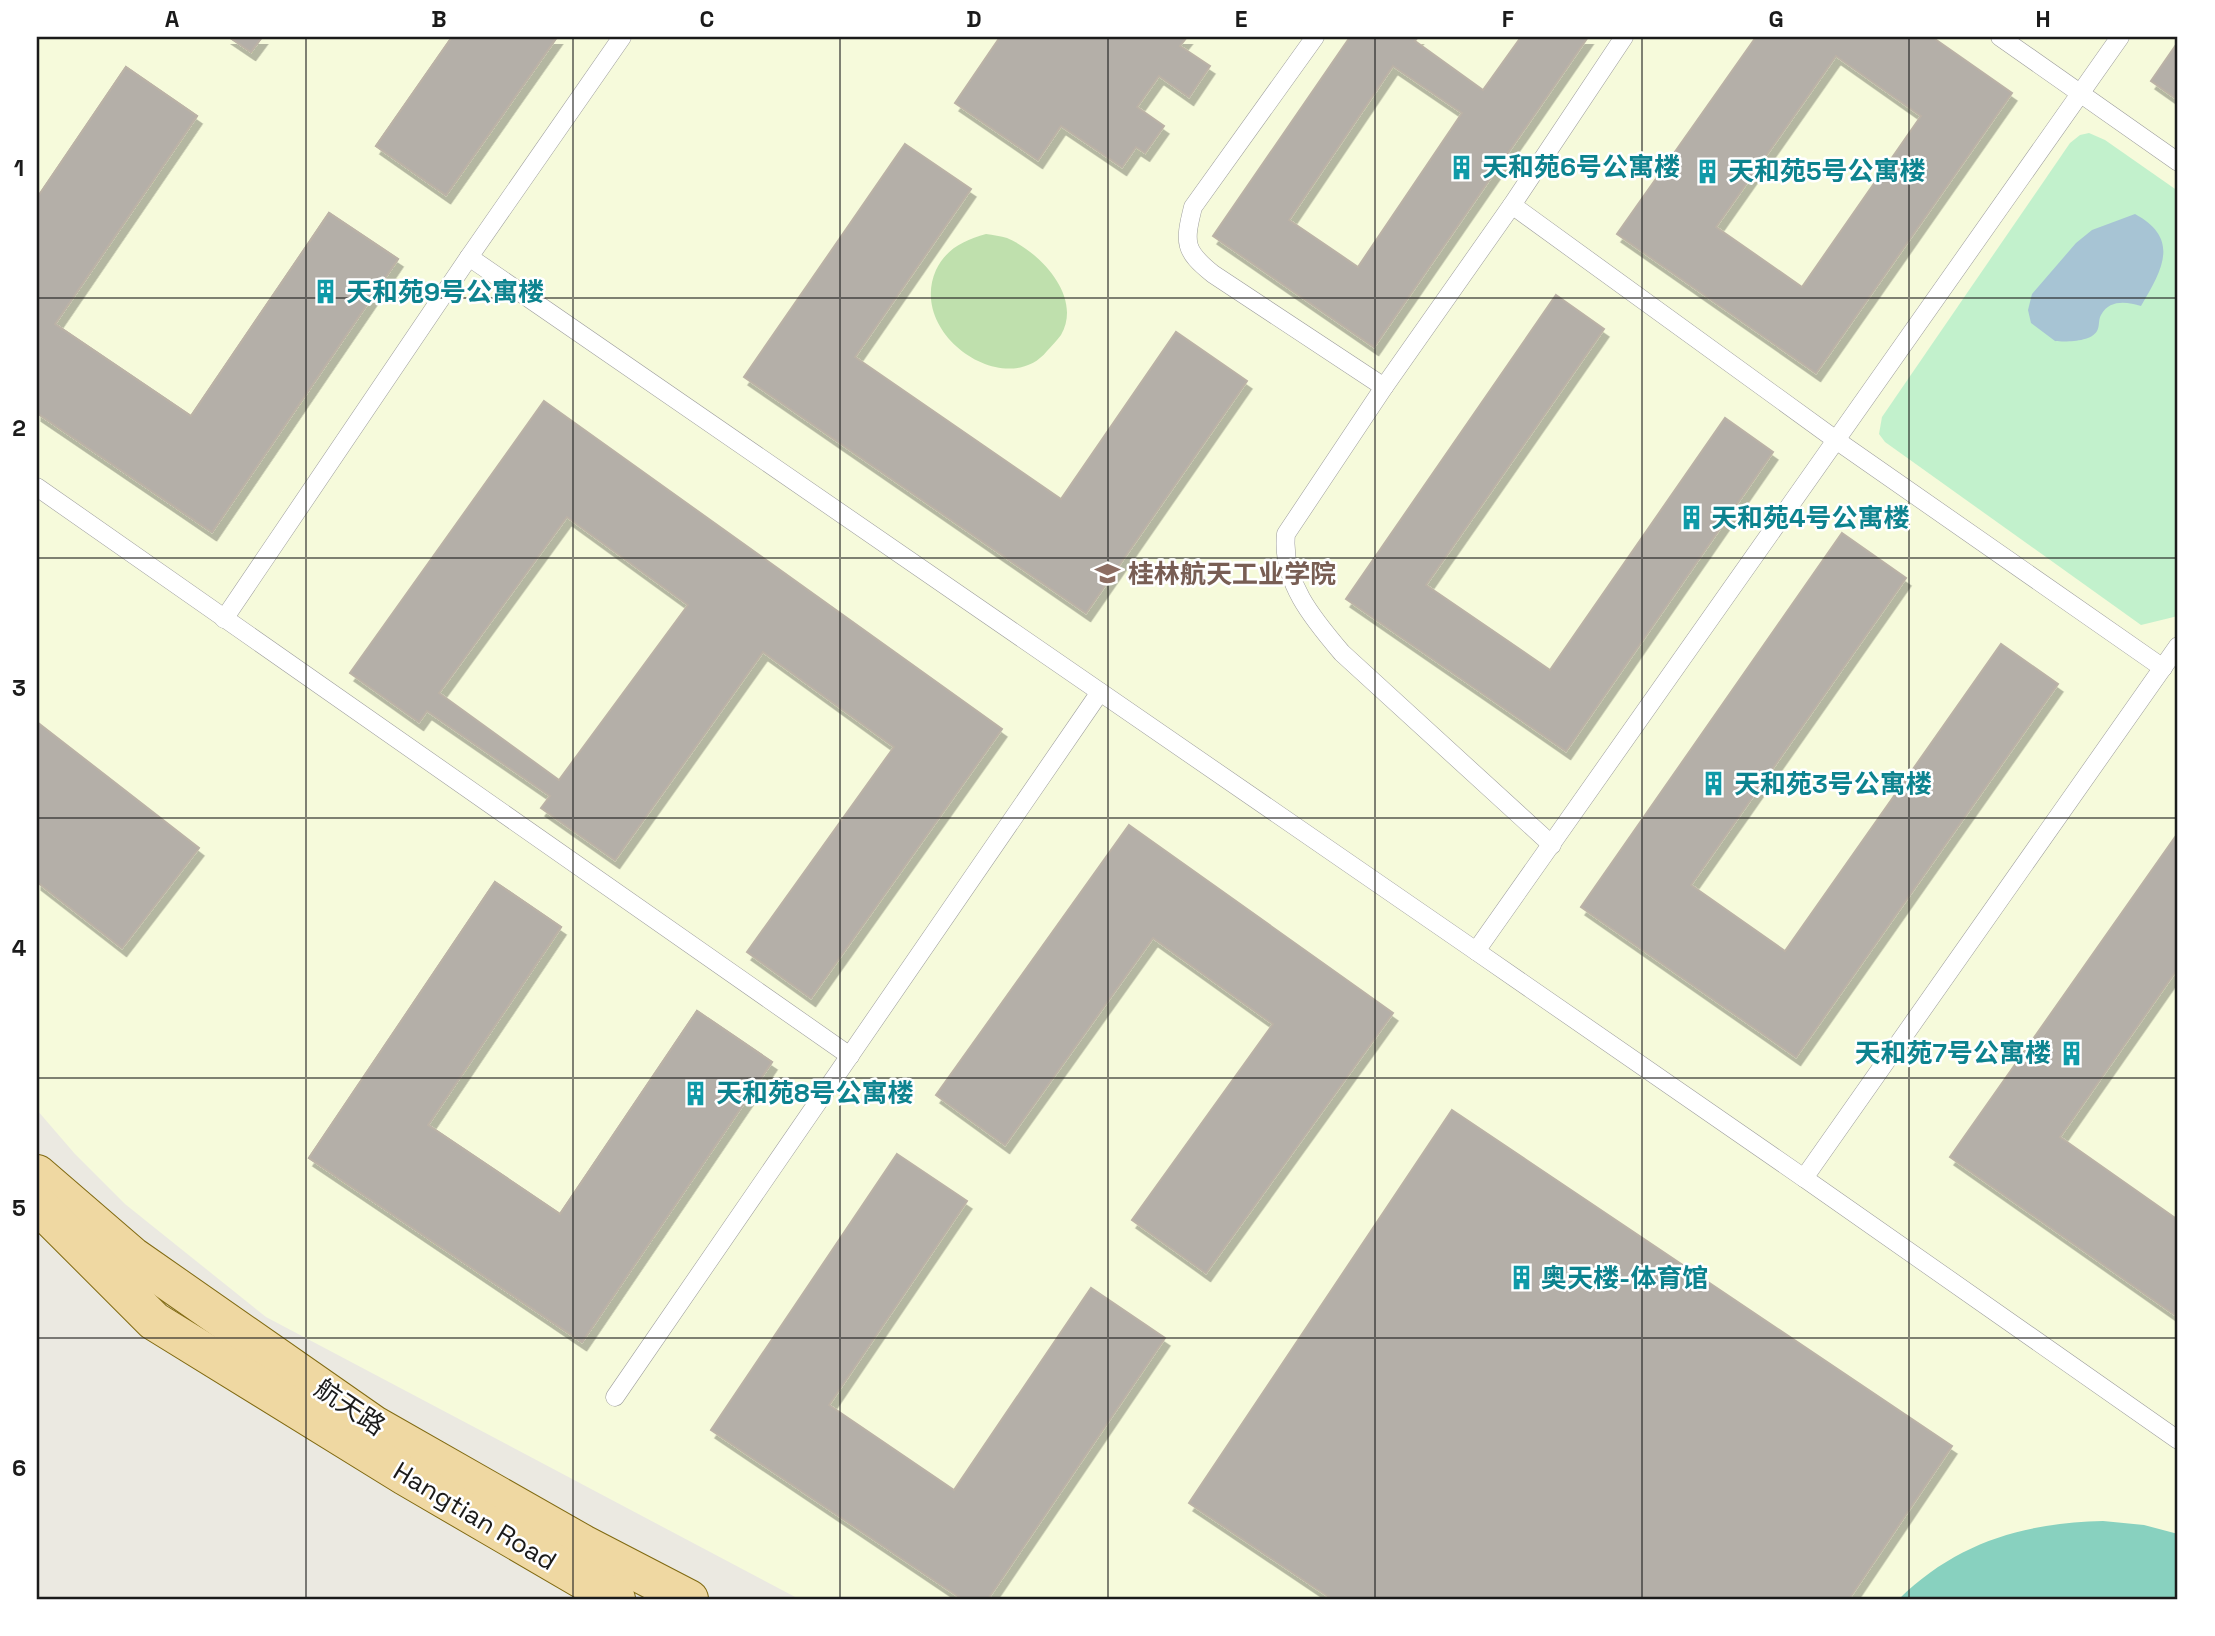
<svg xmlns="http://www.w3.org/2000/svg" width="2215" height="1636" font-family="'Space Grotesk','Noto Sans SC',sans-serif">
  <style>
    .education { fill: #f6fadb }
    .grass { fill: #bfe0ad }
    .park { fill: #c2f1cc }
    .pitch { fill: #88d1bf }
    .water { fill: #a7c4d4 }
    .building { fill: #b4afa8; stroke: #bbb2a6; stroke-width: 2; fill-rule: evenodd; filter: url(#shadow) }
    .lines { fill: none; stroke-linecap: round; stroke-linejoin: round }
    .service-casing { stroke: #9c9c9c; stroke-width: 19 }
    .primary-casing { stroke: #806a12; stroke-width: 40 }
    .service { stroke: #fff; stroke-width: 18 }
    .primary { stroke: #efd8a2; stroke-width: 38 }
    .grid { fill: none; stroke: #1b1b1b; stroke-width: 2; stroke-opacity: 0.55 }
    .labels { text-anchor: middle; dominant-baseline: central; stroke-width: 5; stroke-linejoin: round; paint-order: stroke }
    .culture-label { font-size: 26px; font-weight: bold; fill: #0d838f; stroke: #fff; text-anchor: start }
    .education-label { font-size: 26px; font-weight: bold; fill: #785e54; stroke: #fff; text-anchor: start }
    .street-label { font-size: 26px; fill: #1b1b1b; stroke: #fff }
    .neatline { fill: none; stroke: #1b1b1b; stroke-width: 2.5 }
    .grid-label { font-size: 23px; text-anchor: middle; font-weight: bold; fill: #1b1b1b }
  </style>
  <defs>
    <filter id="shadow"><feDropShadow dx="4.5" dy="8" stdDeviation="0" flood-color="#0004"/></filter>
  </defs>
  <rect width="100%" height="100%" fill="#ebe9e1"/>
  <path class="education" d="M 37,37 L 2178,37 L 2178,1599 L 799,1599 L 266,1317 L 125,1204 L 75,1154 L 37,1110 Z"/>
  <path class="grass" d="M 986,234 C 993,235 1001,236 1007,238 C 1040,252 1083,297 1061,335 C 1057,340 1052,346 1047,351 C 1007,401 907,335 936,270 C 946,249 964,240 986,234 Z"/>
  <path class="park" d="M 2089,133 L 2105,140 L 2178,191 L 2178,616 L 2141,625 L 1885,442 L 1879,434 L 1882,417 L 2070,143 L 2080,135 Z"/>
  <path class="pitch" d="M 2103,1521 L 2144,1525 L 2178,1534 L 2178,1599 L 2079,1597 L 2064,1599 L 1899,1599 C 1957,1542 2024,1523 2103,1521 Z"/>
  <path class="water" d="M 2135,214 C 2181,239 2162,270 2141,306 C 2127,302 2110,299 2101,315 C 2098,320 2100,326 2097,331 C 2091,342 2066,342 2055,341 L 2031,323 L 2028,310 L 2032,294 L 2076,243 L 2092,230 Z"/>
  <g class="building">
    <path d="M 229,37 L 262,37 L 251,52 Z"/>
    <path d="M 229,37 L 262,37 L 251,52 Z"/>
    <path d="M 452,37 L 557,37 L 446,195 L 376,146 Z"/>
    <path d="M 452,37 L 557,37 L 446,195 L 376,146 Z"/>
    <path d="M 1000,37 L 1187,37 L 1180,46 L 1210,66 L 1189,97 L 1159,76 L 1137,107 L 1164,126 L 1145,153 L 1136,147 L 1122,167 L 1061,126 L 1038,160 L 955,103 Z"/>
    <path d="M 1350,37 L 1418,37 L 1415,41 L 1483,90 L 1521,37 L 1588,37 L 1374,347 L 1213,236 ZM 1393,66 L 1462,113 L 1358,267 L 1289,220 Z"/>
    <path d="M 1756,37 L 1932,37 L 2012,93 L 1816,373 L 1617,234 ZM 1836,56 L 1921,116 L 1802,287 L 1716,227 Z"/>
    <path d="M 2178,42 L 2178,100 L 2151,81 Z"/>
    <path d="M 126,67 L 197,116 L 55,324 L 191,416 L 329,213 L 398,259 L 212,532 L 37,413 L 37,198 Z"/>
    <path d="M 126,67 L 197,116 L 55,324 L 191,416 L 329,213 L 398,259 L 212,532 L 37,413 L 37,198 Z"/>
    <path d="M 905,144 L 971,189 L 855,357 L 1061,499 L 1176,332 L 1247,381 L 1086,613 L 744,377 Z"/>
    <path d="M 1556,295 L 1604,329 L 1426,585 L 1550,670 L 1725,418 L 1773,452 L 1566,751 L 1346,599 Z"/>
    <path d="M 544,401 L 1002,729 L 811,998 L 747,952 L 894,747 L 763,652 L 615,860 L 541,808 L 550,796 L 427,711 L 419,722 L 350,673 ZM 567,517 L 688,605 L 559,780 L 439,693 Z"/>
    <path d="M 1842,533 L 1906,578 L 1691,885 L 1785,951 L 2001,644 L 2058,684 L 1796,1057 L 1581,907 Z"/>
    <path d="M 37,722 L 199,848 L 122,948 L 37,882 Z"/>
    <path d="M 1129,825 L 1393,1013 L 1206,1273 L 1132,1220 L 1273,1024 L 1153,938 L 1005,1145 L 936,1095 Z"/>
    <path d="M 2178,833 L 2178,968 L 2060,1137 L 2178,1220 L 2178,1317 L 1950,1157 Z"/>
    <path d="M 495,882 L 561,927 L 428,1125 L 560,1214 L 697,1011 L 772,1062 L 582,1342 L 309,1158 Z"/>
    <path d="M 495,882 L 561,927 L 428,1125 L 560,1214 L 697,1011 L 772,1062 L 582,1342 L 309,1158 Z"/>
    <path d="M 1452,1110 L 1952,1446 L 1849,1599 L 1332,1599 L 1189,1503 Z"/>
    <path d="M 897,1154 L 967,1201 L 829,1405 L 954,1490 L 1091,1288 L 1165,1338 L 988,1599 L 962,1599 L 711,1430 Z"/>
  </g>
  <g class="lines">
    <defs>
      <g id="service">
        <path d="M 1315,37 L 1193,207 C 1184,243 1184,251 1213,274 L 1384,387"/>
        <path d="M 2000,37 L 2178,162"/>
        <path d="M 1512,205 L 1836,440 L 2163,668"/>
        <path d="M 469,257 L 1476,951"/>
        <path d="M 37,487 L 850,1056"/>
        <path d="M 224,619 L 469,257 L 622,37"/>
        <path d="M 2178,646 L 1804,1178 L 2178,1440"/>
        <path d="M 1552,845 L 1342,653 C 1313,619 1281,581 1286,534 L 1384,387 L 1512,205 L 1624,37"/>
        <path d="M 1804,1178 L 1476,951 L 2120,37"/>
        <path d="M 615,1397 L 1100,692"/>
      </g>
      <g id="primary">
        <path d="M 37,1174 L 132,1256 L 374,1425 L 583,1544 L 689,1599"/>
        <path d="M 38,1205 L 154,1321 L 405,1476 L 616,1599"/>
      </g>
    </defs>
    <use href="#service" class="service-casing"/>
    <use href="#primary" class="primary-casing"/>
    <use href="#service" class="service"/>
    <use href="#primary" class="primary"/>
  </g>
  <path class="grid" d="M 306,37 L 306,1599M 573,37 L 573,1599M 840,37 L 840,1599M 1108,37 L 1108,1599M 1375,37 L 1375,1599M 1642,37 L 1642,1599M 1909,37 L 1909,1599M 37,298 L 2178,298M 37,558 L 2178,558M 37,818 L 2178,818M 37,1078 L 2178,1078M 37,1338 L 2178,1338"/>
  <defs>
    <symbol id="building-bare" viewBox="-9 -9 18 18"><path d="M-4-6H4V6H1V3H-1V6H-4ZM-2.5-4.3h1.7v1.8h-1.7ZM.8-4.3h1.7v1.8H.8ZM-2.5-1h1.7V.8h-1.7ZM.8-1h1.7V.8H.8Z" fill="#0f9aa8" stroke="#fff" stroke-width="2.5" paint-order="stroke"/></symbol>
    <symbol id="university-bare" viewBox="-9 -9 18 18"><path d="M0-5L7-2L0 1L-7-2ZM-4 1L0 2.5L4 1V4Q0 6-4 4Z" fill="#8d6e63" stroke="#fff" stroke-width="2.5" paint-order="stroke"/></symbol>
  </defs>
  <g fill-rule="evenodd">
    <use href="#building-bare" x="1444" y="150" width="35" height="35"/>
    <use href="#building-bare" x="1690" y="154" width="35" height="35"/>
    <use href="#building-bare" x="308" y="274" width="35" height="35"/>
    <use href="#building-bare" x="1674" y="500" width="35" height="35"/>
    <use href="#university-bare" x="1090" y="556" width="35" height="35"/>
    <use href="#building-bare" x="1696" y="766" width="35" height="35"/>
    <use href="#building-bare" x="2054" y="1036" width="35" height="35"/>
    <use href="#building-bare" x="678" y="1076" width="35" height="35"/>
    <use href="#building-bare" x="1504" y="1260" width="35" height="35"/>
  </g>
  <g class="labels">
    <g class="culture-label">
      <text x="1482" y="167">天和苑6号公寓楼</text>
      <text x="1728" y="171">天和苑5号公寓楼</text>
      <text x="346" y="292">天和苑9号公寓楼</text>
      <text x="1711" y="518">天和苑4号公寓楼</text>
      <text x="1734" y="784">天和苑3号公寓楼</text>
      <text x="2051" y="1053" text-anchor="end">天和苑7号公寓楼</text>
      <text x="716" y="1093">天和苑8号公寓楼</text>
      <text x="1541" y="1278">奥天楼-体育馆</text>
    </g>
    <g class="education-label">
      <text x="1128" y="574">桂林航天工业学院</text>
    </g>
    <g class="street-label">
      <text transform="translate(350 1407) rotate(34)">航天路</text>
      <text transform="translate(475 1516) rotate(31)">Hangtian Road</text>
    </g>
  </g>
  <rect width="2215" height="1636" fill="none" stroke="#ffffff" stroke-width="77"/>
  <rect x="38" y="38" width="2138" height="1560" class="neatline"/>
  <g class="grid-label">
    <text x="172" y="27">A</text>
    <text x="439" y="27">B</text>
    <text x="707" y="27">C</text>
    <text x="974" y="27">D</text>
    <text x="1241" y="27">E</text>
    <text x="1508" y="27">F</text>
    <text x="1776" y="27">G</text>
    <text x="2043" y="27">H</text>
    <text x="19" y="176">1</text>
    <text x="19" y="436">2</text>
    <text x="19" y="696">3</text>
    <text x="19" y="956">4</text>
    <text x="19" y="1216">5</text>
    <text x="19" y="1476">6</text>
  </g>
</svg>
